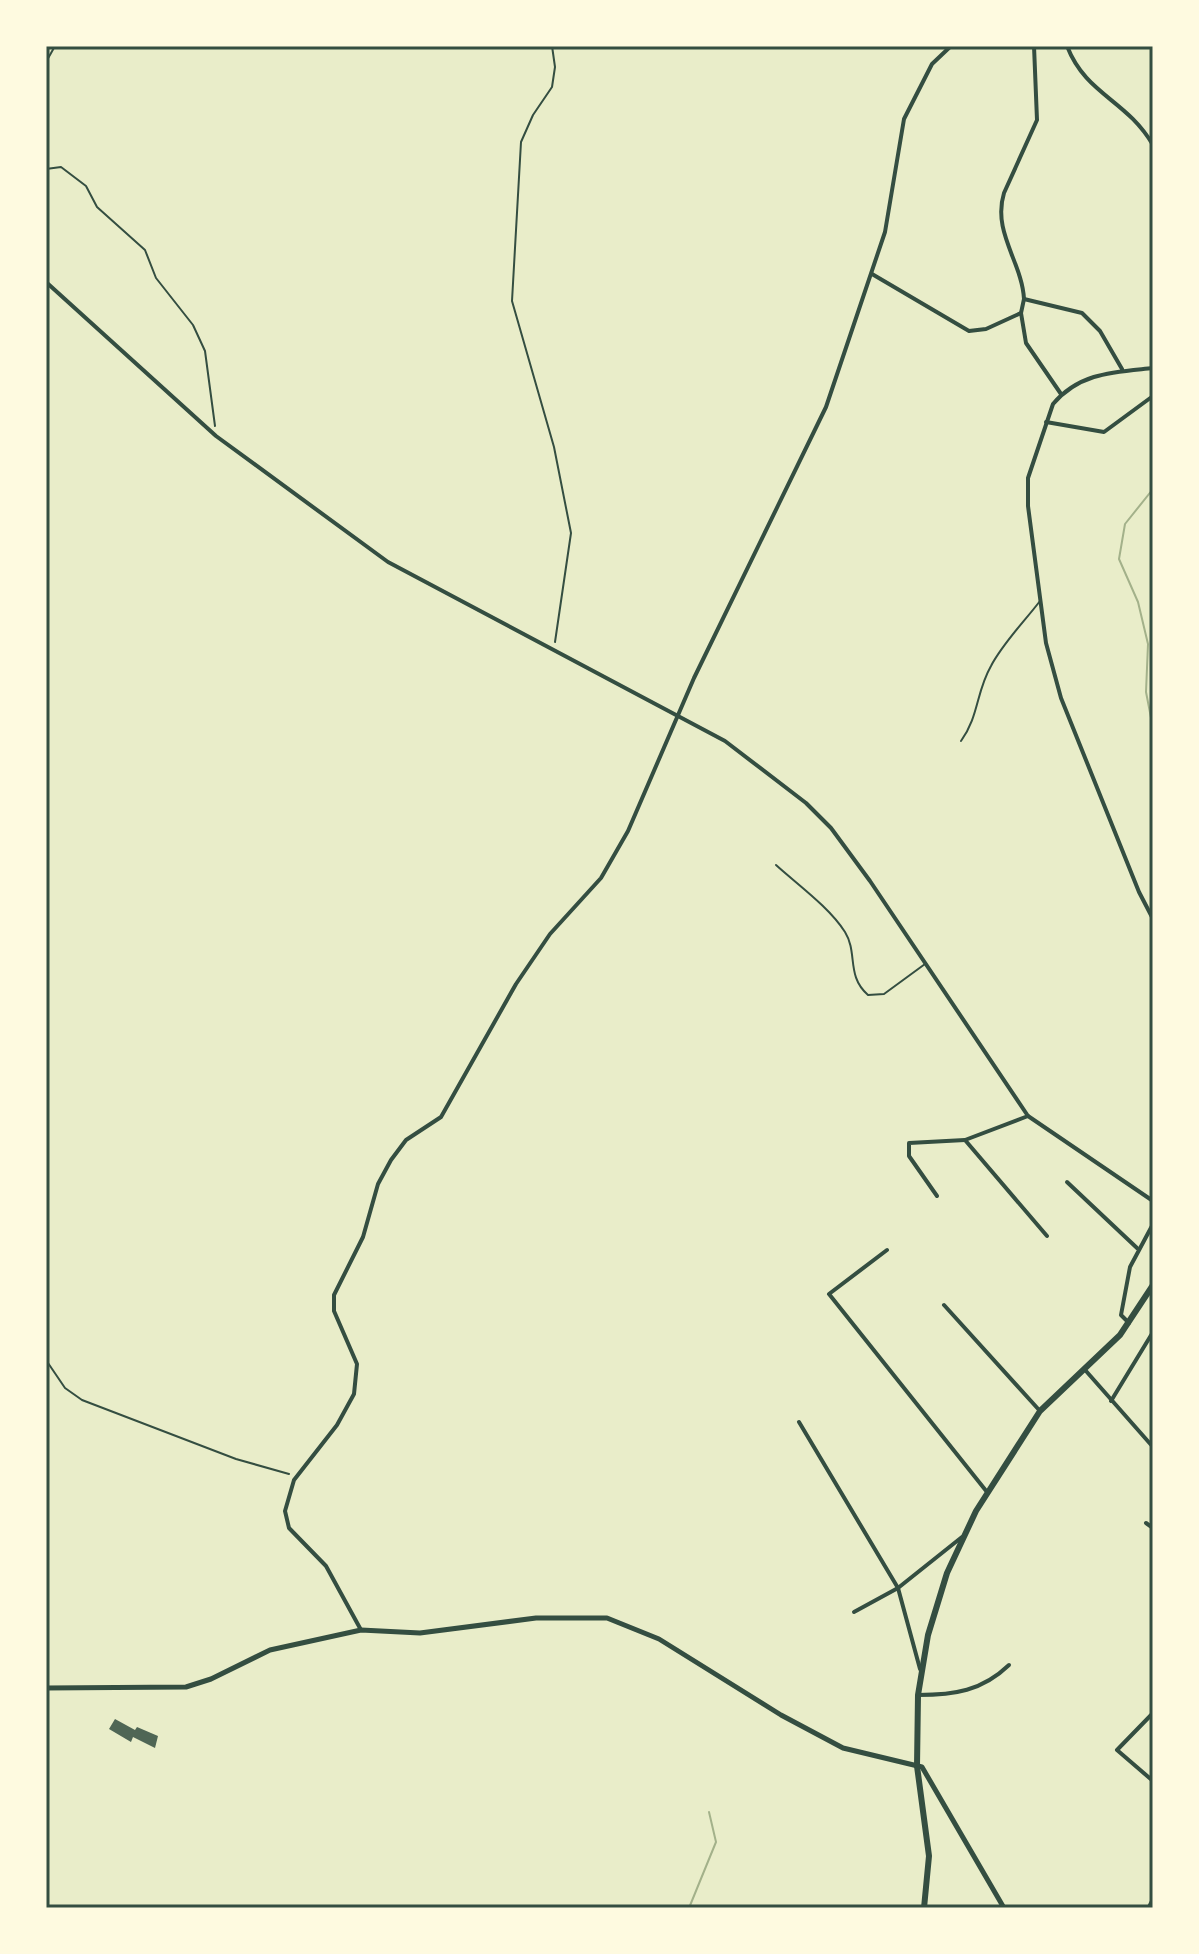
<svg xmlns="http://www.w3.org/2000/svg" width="1199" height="1954" font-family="'Noto Serif',serif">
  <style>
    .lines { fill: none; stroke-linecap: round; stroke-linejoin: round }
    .stream { stroke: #a3b18a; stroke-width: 2 }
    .building { fill: #4f6655 }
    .path { stroke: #344e41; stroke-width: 2 }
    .service { stroke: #344e41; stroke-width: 2 }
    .minor { stroke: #344e41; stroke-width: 4 }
    .tertiary { stroke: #344e41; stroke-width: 5 }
    .secondary { stroke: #344e41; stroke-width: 6 }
    .neatline { fill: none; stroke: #344e41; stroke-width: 3 }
  </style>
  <rect width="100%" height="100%" fill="#e9edc9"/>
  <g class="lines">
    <g class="stream">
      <path d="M 1153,489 L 1125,524 L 1119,559 L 1138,602 L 1148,644 L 1146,692 L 1153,728"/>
      <path d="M 689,1908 L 716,1842 L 709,1812"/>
    </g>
  </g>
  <path class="building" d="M 115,1719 L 135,1730 L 137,1727 L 158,1736 L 155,1748 L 133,1737 L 131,1742 L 109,1729 Z"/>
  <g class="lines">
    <g class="path">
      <path d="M 552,46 L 555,67 L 552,87 L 533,115 L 521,142 L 512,301 L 554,447 L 571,533 L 555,642"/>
      <path d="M 46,62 L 55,46"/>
      <path d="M 46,169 L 61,167 L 86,186 L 97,207 L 145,250 L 156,278 L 193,325 L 205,351 L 215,426"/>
      <path d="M 46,1360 L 65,1388 L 82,1400 L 236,1459 L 289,1474"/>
    </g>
    <g class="service">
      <path d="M 961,741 C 979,716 976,692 991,666 C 1003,643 1024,622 1040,601"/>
      <path d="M 776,865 C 798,885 829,907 845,932 C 858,953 846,976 868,995 L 884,994 L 925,964"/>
    </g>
    <g class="minor">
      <path d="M 1067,46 C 1086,95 1126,99 1153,145"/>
      <path d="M 872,274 L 969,331 L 986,329 L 1021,313 L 1024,299 L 1082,313 L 1100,331 L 1122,369"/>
      <path d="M 46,282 L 216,436 L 388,562 L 725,741 L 806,803 L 831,828 L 870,881 L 1028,1116 L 1153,1201"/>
      <path d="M 1024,299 C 1022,262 992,232 1004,193 L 1037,120 L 1034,46"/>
      <path d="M 1021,313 L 1026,343 L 1061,394"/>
      <path d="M 1153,368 C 1115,372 1080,372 1053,404 L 1028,478 L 1028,506 L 1046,643 L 1061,698 L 1139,892 L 1153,919"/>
      <path d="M 1046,422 L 1104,432 L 1153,396"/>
      <path d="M 965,1140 L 1047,1236"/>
      <path d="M 1067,1182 L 1137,1248"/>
      <path d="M 937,1196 L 909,1156 L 909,1143 L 965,1140 L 1028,1116"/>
      <path d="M 887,1250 L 829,1294 L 987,1492"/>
      <path d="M 944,1305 L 1040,1411"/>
      <path d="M 1129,1323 L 1121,1315 L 1130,1267 L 1153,1224"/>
      <path d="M 1086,1371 L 1153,1447"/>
      <path d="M 1111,1401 L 1153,1332"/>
      <path d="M 799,1422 L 898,1588 L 920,1669"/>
      <path d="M 1146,1523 L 1153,1528"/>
      <path d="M 854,1612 L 898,1588 L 962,1537"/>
      <path d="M 361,1630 L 326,1566 L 289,1528 L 285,1511 L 294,1480 L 337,1425 L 354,1394 L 357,1364 L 334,1311 L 334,1295 L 363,1237 L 378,1184 L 391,1160 L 406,1140 L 441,1117 L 516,984 L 550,934 L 601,878 L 628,831 L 694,678 L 826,407 L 885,232 L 904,119 L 932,64 L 951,46"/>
      <path d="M 918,1695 C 954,1695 982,1691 1009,1665"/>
      <path d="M 1153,1713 L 1117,1750 L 1153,1781"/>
    </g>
    <g class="tertiary">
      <path d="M 46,1688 L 186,1687 L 211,1679 L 270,1650 L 361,1630 L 420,1633 L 536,1618 L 607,1618 L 659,1639 L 781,1715 L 843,1748 L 922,1767 L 1004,1908"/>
      <path d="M 1149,1908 L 1153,1900"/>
    </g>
    <path class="secondary" d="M 924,1908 L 929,1856 L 917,1766 L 918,1695 L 928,1635 L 947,1573 L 976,1511 L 1040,1411 L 1120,1335 L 1153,1285"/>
  </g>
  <rect width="1199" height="1954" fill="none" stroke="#fefae0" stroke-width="96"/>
  <rect x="48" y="48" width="1103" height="1858" class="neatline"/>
</svg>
